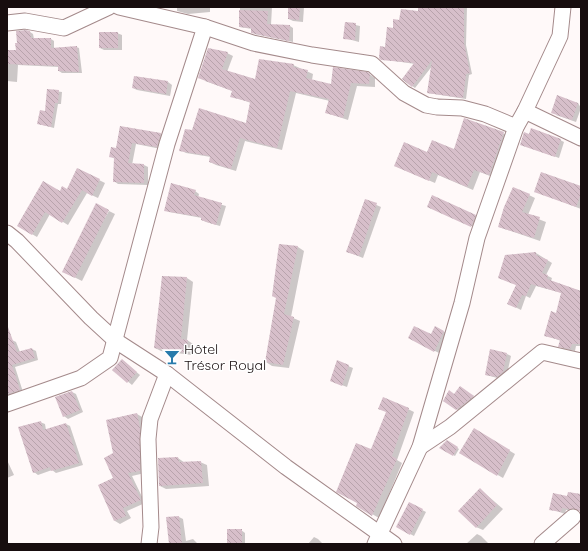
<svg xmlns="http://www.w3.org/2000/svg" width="588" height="551" font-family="Quicksand,sans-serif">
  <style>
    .shadow { fill: #0003 }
    .building { fill: url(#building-back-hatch) }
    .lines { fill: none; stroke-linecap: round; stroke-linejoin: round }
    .street-casing { stroke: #a48a8b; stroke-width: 17 }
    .street { stroke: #fff; stroke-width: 15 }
    .labels { text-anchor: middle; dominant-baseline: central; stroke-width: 3; stroke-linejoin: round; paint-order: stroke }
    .poi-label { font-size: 14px; fill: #170d0e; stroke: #fff; text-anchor: start }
  </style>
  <defs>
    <pattern id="building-back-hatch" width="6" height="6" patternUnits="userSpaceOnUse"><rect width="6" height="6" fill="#d7bfca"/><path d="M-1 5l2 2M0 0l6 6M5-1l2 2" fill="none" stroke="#b8a3ac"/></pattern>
  </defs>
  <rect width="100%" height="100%" fill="#fff9f9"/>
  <g class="shadow">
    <path d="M 177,7 L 210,7 L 210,12 L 188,14 L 177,11 Z"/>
    <path d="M 240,7 L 272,7 L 271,25 L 290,26 L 293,28 L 293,42 L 255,34 L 252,32 L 252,29 L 240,27 Z"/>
    <path d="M 289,7 L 304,7 L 303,22 L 293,21 L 289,19 Z"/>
    <path d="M 419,7 L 467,7 L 466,45 L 472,74 L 469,75 L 466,99 L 428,93 L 433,65 L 415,88 L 403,79 L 415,64 L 381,59 L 394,29 L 400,21 L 419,13 Z"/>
    <path d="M 346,23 L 360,26 L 359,42 L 344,38 Z"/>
    <path d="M 30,32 L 33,34 L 34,39 L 51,39 L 54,41 L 54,49 L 76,47 L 79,48 L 82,73 L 62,73 L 59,71 L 59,67 L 18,65 L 17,82 L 7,81 L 7,51 L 17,51 L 18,44 Z"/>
    <path d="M 117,33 L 122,35 L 122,50 L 104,50 L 100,48 Z"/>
    <path d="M 227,53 L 233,56 L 227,72 L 255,80 L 293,65 L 313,74 L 312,80 L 332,85 L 368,73 L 375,78 L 375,87 L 357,86 L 348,120 L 327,113 L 330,101 L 296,93 L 282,150 L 245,141 L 236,171 L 216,165 L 210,162 L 211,157 L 186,153 L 180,150 L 192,132 L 246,124 L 251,103 L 231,96 L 233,91 L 205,81 Z"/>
    <path d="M 135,77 L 168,82 L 172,85 L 170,96 L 137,90 L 133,88 Z"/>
    <path d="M 48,90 L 62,92 L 61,104 L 58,104 L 54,128 L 39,124 L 46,112 Z"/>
    <path d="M 578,103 L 581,108 L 576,122 L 556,115 Z"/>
    <path d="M 465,119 L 510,136 L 495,178 L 480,172 L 473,190 L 438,175 L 435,183 L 395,166 L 427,153 L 455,151 Z"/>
    <path d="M 120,127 L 161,134 L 165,136 L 161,149 L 136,144 L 132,165 L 144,165 L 148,167 L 148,185 L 118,184 L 114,181 L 115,159 L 110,156 L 117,149 Z"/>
    <path d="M 560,140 L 564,142 L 559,158 L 525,146 Z"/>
    <path d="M 77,169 L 105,183 L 98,198 L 87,193 L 68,225 L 50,214 L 37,237 L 18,226 L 60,192 L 67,190 Z"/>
    <path d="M 581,187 L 581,209 L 535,191 Z"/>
    <path d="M 195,191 L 199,194 L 198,198 L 226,206 L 220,226 L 206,222 L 202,220 L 202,218 L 169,212 L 165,210 Z"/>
    <path d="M 529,195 L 535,198 L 528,215 L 546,222 L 540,241 L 499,227 Z"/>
    <path d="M 365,200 L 381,207 L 363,258 L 348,252 Z"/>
    <path d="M 433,209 L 475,216 L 479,218 L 476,228 Z"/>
    <path d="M 109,211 L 115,214 L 82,281 L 70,275 Z"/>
    <path d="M 280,245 L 298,247 L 304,251 L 291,317 L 300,321 L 289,368 L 272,366 L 266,362 L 277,298 Z"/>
    <path d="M 536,253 L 552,263 L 546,275 L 552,278 L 551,281 L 580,291 L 581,288 L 581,346 L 576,346 L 575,351 L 564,349 L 559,346 L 561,341 L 545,335 L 557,314 L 562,293 L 536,286 L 530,298 L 526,296 L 521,310 L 513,306 L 517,285 L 499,278 Z"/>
    <path d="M 187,278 L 193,282 L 187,340 L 193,344 L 192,355 L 161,351 L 155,348 Z"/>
    <path d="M 435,327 L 448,334 L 439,353 L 409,338 L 431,335 Z"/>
    <path d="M 12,340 L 16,342 L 20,352 L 32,349 L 36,351 L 38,360 L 15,367 L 23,392 L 7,397 L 7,342 Z"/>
    <path d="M 507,354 L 511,356 L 507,374 L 501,379 L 486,375 Z"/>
    <path d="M 122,360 L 140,375 L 132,385 L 114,370 Z"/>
    <path d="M 338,362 L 353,368 L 347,387 L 331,381 Z"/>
    <path d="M 464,390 L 477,399 L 461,412 L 444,401 Z"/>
    <path d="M 72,392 L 76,394 L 83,412 L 68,419 L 64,416 Z"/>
    <path d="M 408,409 L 414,412 L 397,460 L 402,463 L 379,518 L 358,506 L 372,451 L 387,412 L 385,412 Z"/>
    <path d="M 137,414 L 142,417 L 145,432 L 145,473 L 132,476 L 145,503 L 127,511 L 131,518 L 120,524 L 115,521 L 99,486 L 114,478 L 114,454 Z"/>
    <path d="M 40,422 L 45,424 L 46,430 L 66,424 L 70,426 L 83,465 L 56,473 L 52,470 L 38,475 L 34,472 Z"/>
    <path d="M 474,429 L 515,454 L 503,478 L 460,453 Z"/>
    <path d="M 447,441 L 459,449 L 455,456 L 441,448 Z"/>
    <path d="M 178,458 L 185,463 L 200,462 L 207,465 L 209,486 L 166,489 L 160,486 Z"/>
    <path d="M 7,460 L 14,475 L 7,478 Z"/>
    <path d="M 480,489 L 503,509 L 483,530 L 476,527 Z"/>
    <path d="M 581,495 L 581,511 L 566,510 L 565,514 L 551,509 L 568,497 Z"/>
    <path d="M 409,503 L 426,512 L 414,536 L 397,527 Z"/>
    <path d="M 179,517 L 183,519 L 186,541 L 193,539 L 198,544 L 170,544 L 167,518 Z"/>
    <path d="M 241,530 L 245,533 L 245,544 L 232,544 Z"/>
    <path d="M 477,534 L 481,536 L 489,544 L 466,544 Z"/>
    <path d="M 314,537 L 318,539 L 323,544 L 308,544 Z"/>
  </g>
  <g class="building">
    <path d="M 288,7 L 300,7 L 299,20 L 288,19 Z"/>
    <path d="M 418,7 L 464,7 L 464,43 L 470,73 L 466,74 L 463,98 L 427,93 L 432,60 L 412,87 L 402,79 L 414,63 L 381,60 L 379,58 L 380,46 L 385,47 L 387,27 L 393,28 L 393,19 L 399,20 L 401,9 L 418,11 Z"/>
    <path d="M 239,10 L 268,11 L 267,24 L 290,25 L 289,41 L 251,33 L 251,28 L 239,27 Z"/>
    <path d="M 345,22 L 356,23 L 355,40 L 343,39 Z"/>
    <path d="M 26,30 L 30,31 L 31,38 L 51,38 L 51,48 L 77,46 L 79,72 L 58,71 L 58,66 L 7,64 L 7,50 L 16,50 L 15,43 L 17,43 L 16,31 Z"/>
    <rect x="99" y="32" width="19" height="16"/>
    <path d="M 208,48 L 228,52 L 222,69 L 255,79 L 259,59 L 294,64 L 293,67 L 308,70 L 306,78 L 331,84 L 333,67 L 368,72 L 370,74 L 369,84 L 351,83 L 343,118 L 325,113 L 329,99 L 290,91 L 277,148 L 240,138 L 231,169 L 209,162 L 210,156 L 179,151 L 185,129 L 192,130 L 199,108 L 246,123 L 250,102 L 230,97 L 232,91 L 198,78 Z"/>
    <path d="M 134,76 L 168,81 L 166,94 L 132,88 Z"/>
    <path d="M 47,89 L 59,90 L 58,103 L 55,103 L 51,127 L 37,124 L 40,110 L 45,111 Z"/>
    <path d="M 557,95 L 578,103 L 572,120 L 551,113 Z"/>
    <path d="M 464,118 L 504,132 L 489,175 L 474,170 L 467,187 L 432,172 L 429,181 L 394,166 L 404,142 L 427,152 L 432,140 L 454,149 Z"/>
    <path d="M 120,126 L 161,133 L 157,147 L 132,143 L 128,163 L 144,164 L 144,183 L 113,182 L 114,158 L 109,157 L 111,147 L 116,148 Z"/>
    <path d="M 531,128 L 561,139 L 555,157 L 520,145 L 524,132 L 529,134 Z"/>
    <path d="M 77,168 L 100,179 L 92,196 L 82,190 L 62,223 L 45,212 L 32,235 L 17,226 L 43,181 L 60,191 L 62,186 L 67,189 Z"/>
    <path d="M 541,172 L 581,186 L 581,194 L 576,207 L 534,192 Z"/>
    <path d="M 171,183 L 196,190 L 194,195 L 222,203 L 216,225 L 201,220 L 201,217 L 164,211 Z"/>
    <path d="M 513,187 L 530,194 L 522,212 L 540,217 L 534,238 L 498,227 L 504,207 Z"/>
    <path d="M 432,195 L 476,215 L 471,227 L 427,207 Z"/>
    <path d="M 365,199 L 377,203 L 359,256 L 346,252 Z"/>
    <path d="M 96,203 L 109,210 L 75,278 L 62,272 Z"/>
    <path d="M 279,244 L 298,246 L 284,314 L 294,317 L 283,365 L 265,362 L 276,298 L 272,296 Z"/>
    <path d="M 536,252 L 536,255 L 548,260 L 542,273 L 548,275 L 547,279 L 581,291 L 581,344 L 572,344 L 570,349 L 558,347 L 560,340 L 544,336 L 551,311 L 556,313 L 561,293 L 531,284 L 526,296 L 522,295 L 516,308 L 507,304 L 516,285 L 498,278 L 505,255 Z"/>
    <path d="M 162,276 L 187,277 L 181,339 L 188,340 L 186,353 L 154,348 Z"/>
    <path d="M 414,326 L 431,334 L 435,326 L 444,331 L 434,352 L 408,338 Z"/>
    <path d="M 8,327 L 17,352 L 32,348 L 35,358 L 12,365 L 20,390 L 7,394 Z"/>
    <path d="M 490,349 L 507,353 L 503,372 L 497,377 L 485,375 Z"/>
    <path d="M 122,359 L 137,372 L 127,383 L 112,370 Z"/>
    <path d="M 337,360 L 349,365 L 342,386 L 330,381 Z"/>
    <path d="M 460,386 L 474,396 L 456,410 L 443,401 L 449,390 L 454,394 Z"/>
    <path d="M 72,391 L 80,410 L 63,417 L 55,397 Z"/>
    <path d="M 383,397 L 409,408 L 392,456 L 397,459 L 372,516 L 356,506 L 357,503 L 336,492 L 356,443 L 371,449 L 386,412 L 378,409 Z"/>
    <path d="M 137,413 L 140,428 L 140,471 L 128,473 L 141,500 L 123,508 L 126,516 L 114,521 L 98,485 L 113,478 L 104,458 L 113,453 L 106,420 Z"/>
    <path d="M 41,421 L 43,430 L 66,423 L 79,463 L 51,471 L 50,467 L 33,473 L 18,427 Z"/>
    <path d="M 474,428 L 510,450 L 497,476 L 459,453 Z"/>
    <path d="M 447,440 L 458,447 L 453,456 L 439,448 Z"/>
    <path d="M 178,457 L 179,462 L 201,461 L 203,483 L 159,486 L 158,458 Z"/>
    <path d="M 480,488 L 497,505 L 476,528 L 458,511 Z"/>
    <path d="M 568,492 L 581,494 L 581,511 L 562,508 L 561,512 L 549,510 L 553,493 L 567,496 Z"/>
    <path d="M 409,502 L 423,509 L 410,535 L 396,527 Z"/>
    <path d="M 179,516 L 182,544 L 169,544 L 166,517 Z"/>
    <rect x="227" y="529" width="15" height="15"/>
  </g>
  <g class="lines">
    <defs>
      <g id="street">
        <path d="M 119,7 L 205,27 L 253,43 L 312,55 L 372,64 L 404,93 L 426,105 L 437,107 L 462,108 L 485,114 L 516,127"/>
        <path d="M 7,23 L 25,21 L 64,28 L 109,7"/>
        <path d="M 525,111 L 581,138"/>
        <path d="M 7,233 L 17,241 L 91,318 L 116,341 L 167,374 L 286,467 L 394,544"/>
        <path d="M 7,404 L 81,378 L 110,358 L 167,144 L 205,27"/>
        <path d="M 420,447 L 450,427 L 542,352 L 581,361"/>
        <path d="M 149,544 L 151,527 L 148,439 L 150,419 L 167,374"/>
        <path d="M 375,544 L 420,447 L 462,303 L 477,238 L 516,127 L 525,111 L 560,36 L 563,7"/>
        <path d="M 542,544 L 573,517"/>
      </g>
    </defs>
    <use href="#street" class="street-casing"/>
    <use href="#street" class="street"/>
  </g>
  <defs>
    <symbol id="bar-bare" viewBox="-9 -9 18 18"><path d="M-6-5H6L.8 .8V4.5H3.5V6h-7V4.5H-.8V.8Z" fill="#287aab" stroke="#fff" stroke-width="2.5" paint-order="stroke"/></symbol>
  </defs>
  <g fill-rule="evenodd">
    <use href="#bar-bare" x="161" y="346" width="22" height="22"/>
  </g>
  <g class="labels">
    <g class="poi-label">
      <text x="184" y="349">Hôtel<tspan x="184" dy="16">Trésor Royal</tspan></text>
    </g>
  </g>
  <rect width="588" height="551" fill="none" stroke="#170d0e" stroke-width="16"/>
</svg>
